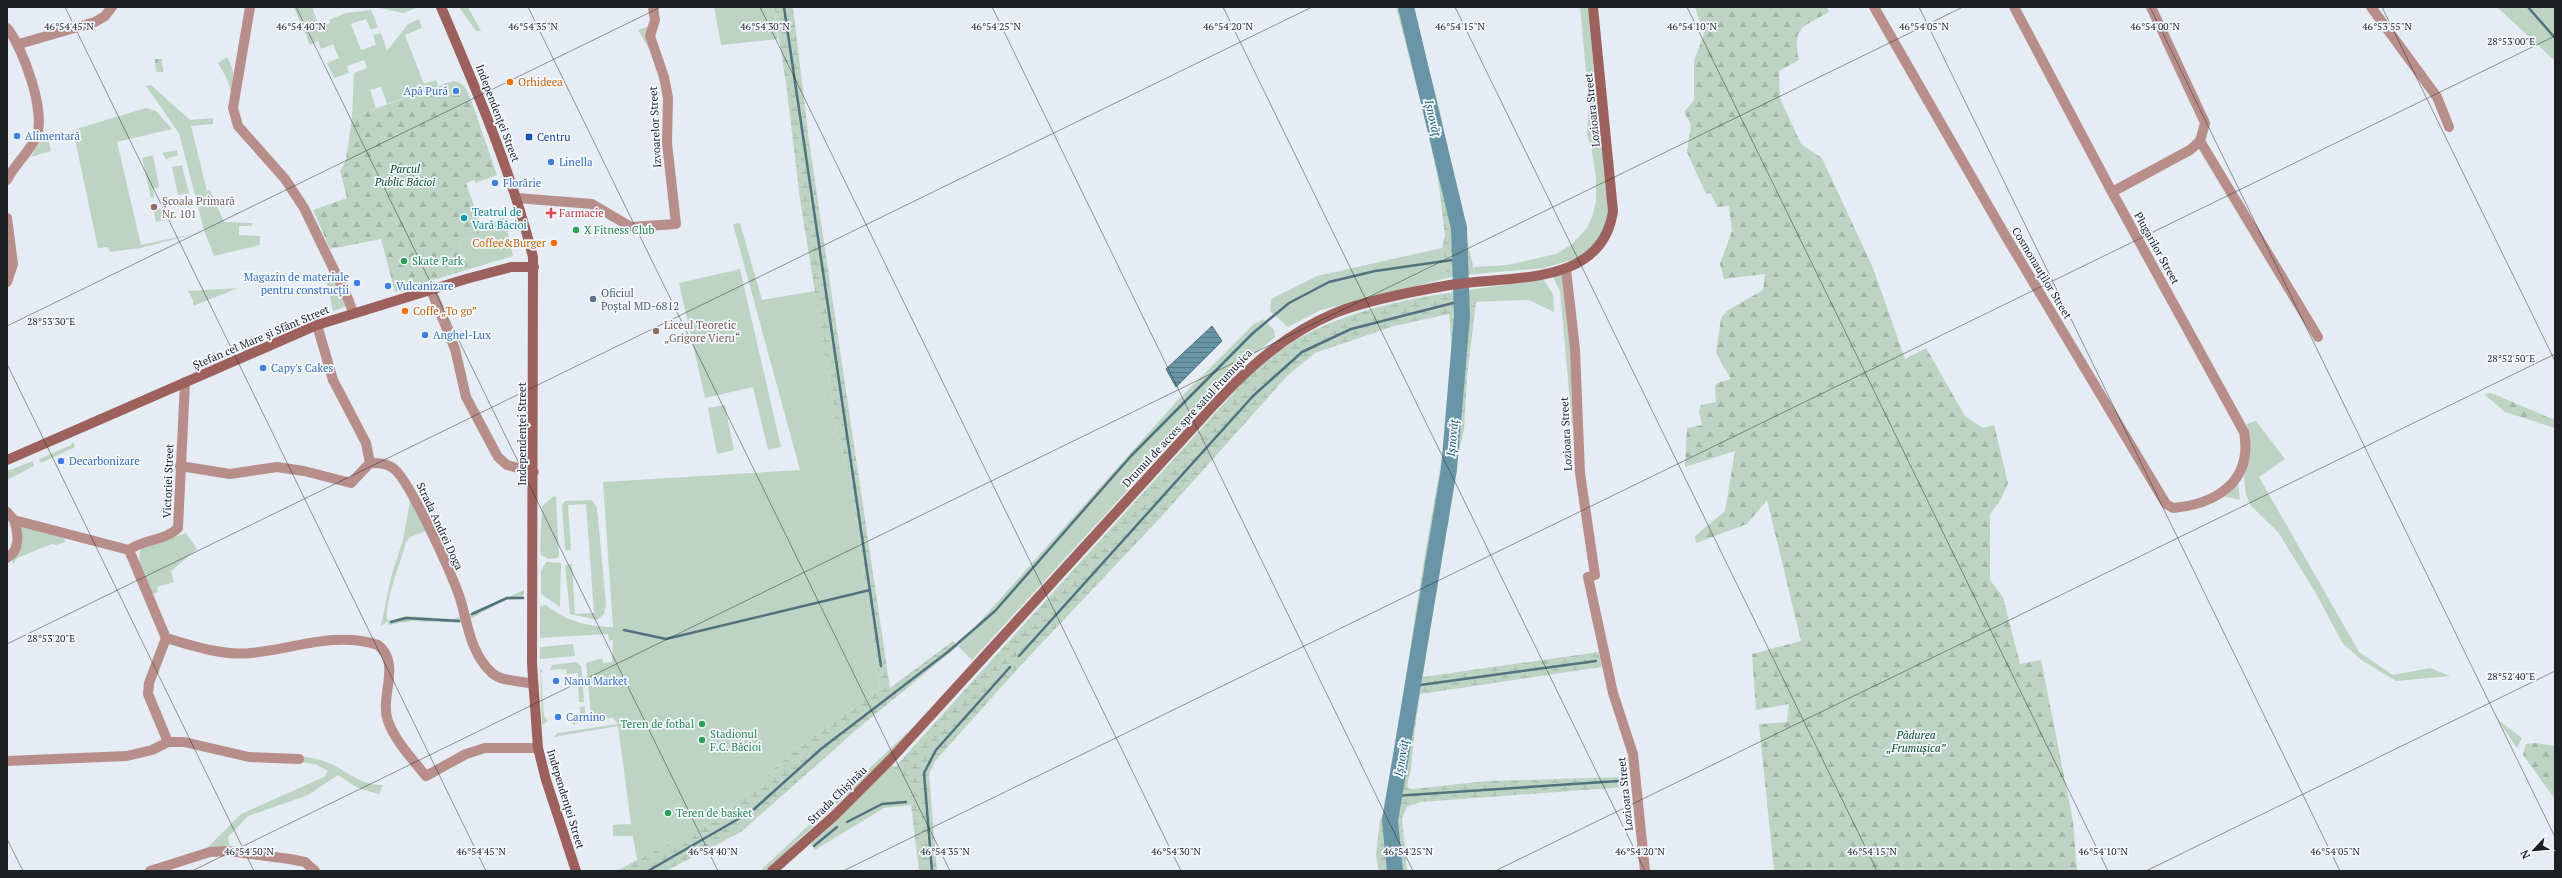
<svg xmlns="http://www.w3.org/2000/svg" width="2562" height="878" font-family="'PT Serif',serif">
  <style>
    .green { fill: #bdd4c4 }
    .forest { fill: url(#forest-firs) }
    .wetland { fill: url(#wetland-marsh) }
    .cemetery { fill: url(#cemetery-stones) }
    .water { fill: url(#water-rules); stroke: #52727e }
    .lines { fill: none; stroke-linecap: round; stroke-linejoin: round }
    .stream { stroke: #52727e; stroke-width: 2.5 }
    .river { stroke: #6996a6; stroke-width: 16 }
    .street { stroke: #b88e8b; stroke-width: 10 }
    .secondary { stroke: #9c615d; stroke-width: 10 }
    .ticks { fill: none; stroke: #1d1f22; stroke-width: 1; stroke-opacity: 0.45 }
    .food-dot { fill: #e8710a; stroke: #f4f9ff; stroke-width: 1.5 }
    .shop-dot { fill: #3f7fe0; stroke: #f4f9ff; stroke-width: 1.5 }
    .transit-dot { fill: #1a4fb4; stroke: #f4f9ff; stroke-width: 1.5 }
    .education-dot { fill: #8d6e63; stroke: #f4f9ff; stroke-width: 1.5 }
    .health-dot { fill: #e0444e; stroke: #f4f9ff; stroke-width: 1.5 }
    .culture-dot { fill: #0f9aa8; stroke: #f4f9ff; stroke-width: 1.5 }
    .leisure-dot { fill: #2e9e5b; stroke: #f4f9ff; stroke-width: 1.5 }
    .service-dot { fill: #5c6f8a; stroke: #f4f9ff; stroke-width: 1.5 }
    .labels { text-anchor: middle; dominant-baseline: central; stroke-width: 3.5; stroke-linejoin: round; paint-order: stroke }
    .food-label { font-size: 11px; fill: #c56008; stroke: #f4f9ff; text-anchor: start }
    .shop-label { font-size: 11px; fill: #366cbe; stroke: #f4f9ff; text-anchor: start }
    .street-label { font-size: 11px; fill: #1d1f22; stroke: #f4f9ff }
    .transit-label { font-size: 11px; fill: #164399; stroke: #f4f9ff; text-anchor: start }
    .park-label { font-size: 11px; font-style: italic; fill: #094a28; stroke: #f4f9ff }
    .education-label { font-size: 11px; fill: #785e54; stroke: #f4f9ff; text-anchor: start }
    .culture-label { font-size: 11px; fill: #0d838f; stroke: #f4f9ff; text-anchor: start }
    .health-label { font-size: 11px; fill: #be3a42; stroke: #f4f9ff; text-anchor: start }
    .leisure-label { font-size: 11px; fill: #27864d; stroke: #f4f9ff; text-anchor: start }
    .service-label { font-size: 11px; fill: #4e5e75; stroke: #f4f9ff; text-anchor: start }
    .water-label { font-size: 12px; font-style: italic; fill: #205b6e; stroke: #f4f9ff }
    .ticks-label { font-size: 10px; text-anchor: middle; fill: #1d1f22; stroke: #f4f9ff; stroke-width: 3.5; stroke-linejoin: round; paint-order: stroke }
  </style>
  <defs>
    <pattern id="forest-firs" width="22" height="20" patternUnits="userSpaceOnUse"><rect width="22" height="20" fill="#bdd4c4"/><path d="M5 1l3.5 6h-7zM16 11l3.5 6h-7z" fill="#a2b6a8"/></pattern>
    <pattern id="wetland-marsh" width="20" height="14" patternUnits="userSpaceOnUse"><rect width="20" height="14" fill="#bdd4c4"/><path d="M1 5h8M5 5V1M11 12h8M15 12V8" fill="none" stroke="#a2b6a8"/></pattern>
    <pattern id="cemetery-stones" width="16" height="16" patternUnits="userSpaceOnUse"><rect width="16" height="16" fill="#bdd4c4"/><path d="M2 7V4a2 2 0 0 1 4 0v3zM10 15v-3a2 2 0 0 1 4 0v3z" fill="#a2b6a8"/></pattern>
    <pattern id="water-rules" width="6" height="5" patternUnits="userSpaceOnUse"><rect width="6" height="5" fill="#6996a6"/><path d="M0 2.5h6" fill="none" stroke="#567a87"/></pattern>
  </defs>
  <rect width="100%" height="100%" fill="#e6ecf3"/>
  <g class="green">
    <path d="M 294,7 L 312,7 L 319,26 L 330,23 L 329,20 L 346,13 L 371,10 L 378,27 L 371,30 L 366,19 L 351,24 L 361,50 L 376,45 L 373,35 L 381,33 L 387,51 L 408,24 L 419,19 L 422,28 L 405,35 L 424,84 L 436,80 L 438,86 L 387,104 L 381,87 L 370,90 L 376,108 L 352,117 L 354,73 L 367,68 L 364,60 L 347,66 L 349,73 L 334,78 L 327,63 L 339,58 L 333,44 L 321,49 L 318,41 L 310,45 Z"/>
    <path d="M 376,7 L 419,7 L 403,13 Z"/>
    <path d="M 459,7 L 468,7 L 481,31 L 476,31 Z"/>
    <path d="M 714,7 L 774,7 L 778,39 L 721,45 Z"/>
    <path d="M 1580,7 L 1589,7 L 1609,202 L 1608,224 L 1591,249 L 1578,258 L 1544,268 L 1475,274 L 1474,267 L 1507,265 L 1556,254 L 1572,244 L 1587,228 L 1592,217 L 1596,202 L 1596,178 L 1592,151 L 1587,135 L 1589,104 Z"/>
    <path d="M 2497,7 L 2555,7 L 2555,61 Z"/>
    <path d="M 649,26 L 651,52 L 638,30 Z"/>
    <path d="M 227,57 C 234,68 236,82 232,94 L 227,79 L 218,63 Z"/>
    <path d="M 151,85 L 190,120 L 213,118 L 213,124 L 191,126 L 207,191 L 210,190 L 224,222 L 252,223 L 252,226 L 239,226 L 239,235 L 260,236 L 260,245 L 214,256 L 204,230 L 179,133 L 146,86 Z"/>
    <path d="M 146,108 L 156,111 L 172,129 L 117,142 L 141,245 L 197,233 L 141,248 L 110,252 L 108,247 L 98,248 L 73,130 Z"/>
    <path d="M 48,137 L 51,151 L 31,157 L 40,140 Z"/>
    <path d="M 177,150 L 178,155 L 166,159 L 162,153 Z"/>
    <path d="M 153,155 L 159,187 L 153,189 L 154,197 L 151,198 L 142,158 Z"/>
    <path d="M 182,165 L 189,193 L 178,195 L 172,167 Z"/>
    <path d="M 153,207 L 174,212 L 176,218 L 156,222 Z"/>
    <path d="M 505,220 L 513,256 L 469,269 L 459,243 Z"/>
    <path d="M 740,223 L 762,300 L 815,291 L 839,442 L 850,478 L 880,688 L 792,753 L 716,819 L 637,860 L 633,836 L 613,836 L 613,825 L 631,824 L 618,726 L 554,737 L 557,733 L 618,724 L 613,718 L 597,719 L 591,714 L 586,663 L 602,658 L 603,663 L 612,662 L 613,640 L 609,641 L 608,634 L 540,638 L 540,606 L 546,605 C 567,621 587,627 613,627 L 603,482 L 800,470 L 733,224 Z"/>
    <path d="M 1442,248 L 1447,278 L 1321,310 L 1288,327 L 1270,311 L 1271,299 L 1317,276 Z"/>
    <path d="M 740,269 L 781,447 L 768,450 L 753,387 L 705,398 L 679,283 Z"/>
    <path d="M 325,274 L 333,279 L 347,306 L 333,311 Z"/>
    <path d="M 1563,275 L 1572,348 L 1574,425 L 1572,425 L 1560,291 L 1553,277 Z"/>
    <path d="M 1543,279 L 1553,294 L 1554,312 L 1529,300 L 1470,302 L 1470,290 Z"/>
    <path d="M 238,288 L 193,306 L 193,300 L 188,291 Z"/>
    <path d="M 1264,319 L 1274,330 L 1275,337 L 1243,364 L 972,660 L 958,646 L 1176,402 L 1254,324 Z"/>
    <path d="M 725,405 L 734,450 L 717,454 L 708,408 Z"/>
    <path d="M 2256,421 L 2285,459 L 2259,477 L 2359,652 L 2393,675 L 2430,668 L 2450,676 L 2396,681 L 2363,661 L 2343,644 L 2314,590 L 2278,532 L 2251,506 L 2246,495 L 2244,479 L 2249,451 L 2247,424 Z"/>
    <path d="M 73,442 L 75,447 L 41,463 L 39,459 L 71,445 Z"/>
    <path d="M 33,461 L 34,466 L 7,480 L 7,471 Z"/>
    <path d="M 2238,483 L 2240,500 L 2223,496 Z"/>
    <path d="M 405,489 L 426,531 L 410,537 L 406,542 C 402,559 382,608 388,621 L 381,626 L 391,577 L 403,540 L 410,501 Z"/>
    <path d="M 554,496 L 556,497 L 559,555 L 558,558 L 548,559 L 541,555 L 540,548 L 542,506 Z"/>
    <path d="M 592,500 L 597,508 L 606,604 L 604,614 L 597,620 L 570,614 L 565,565 L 572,564 L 575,614 L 594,613 L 586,504 L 568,505 L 571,550 L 565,550 L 562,505 L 565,501 Z"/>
    <path d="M 20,525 L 64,537 L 65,542 L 56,545 L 52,544 L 17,558 L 13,564 L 12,557 Z"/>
    <path d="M 186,533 L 197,549 L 171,571 L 174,582 L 157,587 L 158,592 L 152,594 C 145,579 136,564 141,548 Z"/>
    <path d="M 546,562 L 561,563 L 560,607 L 541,594 L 541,571 Z"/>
    <path d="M 573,644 L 575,656 L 540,659 L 540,647 Z"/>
    <path d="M 576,662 L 581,666 L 583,683 L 578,683 L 578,673 L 567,674 L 566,669 L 550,670 L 552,665 Z"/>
    <path d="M 540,668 L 544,673 L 541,672 L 544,716 L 548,721 L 542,725 Z"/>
    <path d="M 583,686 L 584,702 L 579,702 L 578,687 Z"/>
    <path d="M 585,706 L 585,720 L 573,725 L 573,721 L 580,720 L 580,707 Z"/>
    <path d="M 2497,719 L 2522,738 L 2517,748 Z"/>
    <path d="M 907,733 L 909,734 L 879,765 L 765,871 L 760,871 Z"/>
    <path d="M 300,756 C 313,758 325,760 337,767 C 353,776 363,785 383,785 L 379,794 L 358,788 L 338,775 L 308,795 L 248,816 L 228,837 L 230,847 L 207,850 L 208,847 L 241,814 L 324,777 L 328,771 L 315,764 L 299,762 Z"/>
    <path d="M 892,765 L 908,780 L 911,805 L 884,808 L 815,850 L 811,844 Z"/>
  </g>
  <g class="forest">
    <path d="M 1695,7 L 1827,7 L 1829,12 C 1802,28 1792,26 1799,60 L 1779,71 L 1780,98 L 1801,144 L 1822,158 L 1873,268 L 1905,359 L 1926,348 L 1965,416 L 1983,428 L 1994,425 L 2008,483 L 2000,501 L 1990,514 L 1990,580 L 2003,597 L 2020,664 L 2041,660 L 2073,821 L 2077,871 L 1774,871 L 1759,724 L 1787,722 L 1789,704 L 1756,710 L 1752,654 L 1801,641 L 1767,500 L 1747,524 L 1696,543 L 1695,536 L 1725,511 L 1735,451 L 1685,467 L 1687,428 L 1702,425 L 1699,412 L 1701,405 L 1716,402 L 1715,387 L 1717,383 L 1731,379 L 1716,353 L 1721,318 L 1727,311 L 1763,290 L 1765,274 L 1724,279 L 1720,264 L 1732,231 L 1729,206 L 1717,207 L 1711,193 L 1706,194 L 1687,152 L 1691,125 L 1684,112 L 1694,100 L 1694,61 L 1704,34 Z"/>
    <path d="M 453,81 C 463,82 466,88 470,97 L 497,175 L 476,183 L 474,180 L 466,183 L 481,225 L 505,217 L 505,220 L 459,243 L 469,269 L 395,292 L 381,239 L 330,249 L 313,210 L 347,198 L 340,171 L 346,160 L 352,117 Z"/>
    <path d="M 2491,393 L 2555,420 L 2555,428 L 2505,412 L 2484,394 Z"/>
    <path d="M 2535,743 L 2555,746 L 2555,799 L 2523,755 L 2526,744 Z"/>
  </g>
  <g class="wetland">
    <path d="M 774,7 L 793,7 L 809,141 L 890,688 L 953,641 L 958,646 L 855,731 L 741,832 L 666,871 L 616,871 L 716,819 L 792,753 L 880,688 L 850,478 L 839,442 L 800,199 L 786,83 Z"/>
    <path d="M 1396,7 L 1413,7 L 1442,120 L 1447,157 L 1475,274 L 1447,278 L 1442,248 L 1445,236 L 1438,179 L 1426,122 Z"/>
    <path d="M 1470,290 L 1470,302 L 1476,302 L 1467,377 L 1464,429 L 1454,473 L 1423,677 L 1599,652 L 1602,667 L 1420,694 C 1416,720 1413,744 1411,770 C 1410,776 1406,782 1408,788 L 1413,789 L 1486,781 L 1623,777 L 1625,787 L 1421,802 L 1407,807 L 1402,818 L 1407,871 L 1379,871 L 1376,855 L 1380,820 L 1382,816 C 1399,731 1410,645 1424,560 C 1437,480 1458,396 1449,314 L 1394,326 L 1315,353 L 1288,375 L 1161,517 L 1022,664 L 936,760 L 929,774 L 937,871 L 919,871 L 908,780 L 894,768 L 1248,377 C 1264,363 1281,348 1299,338 C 1350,310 1412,297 1470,290 Z"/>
    <path d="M 524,590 L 523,599 L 505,600 L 468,620 L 467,615 Z"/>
    <path d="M 406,616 L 453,619 L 462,616 L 464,623 L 411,621 L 388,625 L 388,621 Z"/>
  </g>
  <path class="cemetery" d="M 155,59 L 162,59 L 163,72 L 156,72 Z"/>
  <path class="water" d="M 1212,326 L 1222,341 L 1176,387 L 1166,369 Z"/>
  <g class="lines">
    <g class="stream">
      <path d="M 784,7 L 881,666"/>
      <path d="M 2528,7 L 2555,38"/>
      <path d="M 472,614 L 507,598 L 523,598"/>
      <path d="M 391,622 L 406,618 L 459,621"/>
      <path d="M 624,630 L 666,639 L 870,590"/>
      <path d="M 1019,656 L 1253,396 L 1302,352 L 1351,329 L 1461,301"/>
      <path d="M 1413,686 L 1596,661"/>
      <path d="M 1394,796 L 1619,781"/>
      <path d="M 847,822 L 882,804 L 906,802"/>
      <path d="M 814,846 L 837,827"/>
      <path d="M 648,871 L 752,811 L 821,749 L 949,651 L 995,611 L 1131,456 L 1252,334 L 1289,303 L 1329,282 L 1375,271 L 1459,259"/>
      <path d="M 932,871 L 924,773 L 936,750 L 1010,667"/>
    </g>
    <path class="river" d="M 1395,871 L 1390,821 L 1449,469 L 1462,316 L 1459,228 L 1406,7"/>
    <g class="street">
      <path d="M 250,7 L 233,108 L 238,126 L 285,179 L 304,208 L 349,301 L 353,313"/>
      <path d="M 1874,7 L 2005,235 L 2166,504 L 2173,508 C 2217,504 2253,481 2244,432 L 2112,192 L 2014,7"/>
      <path d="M 2371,7 L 2437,97 L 2449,127"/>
      <path d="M 7,28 C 23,47 47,114 36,137 C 29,153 14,165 7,180"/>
      <path d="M 19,44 L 95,22 L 105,16 L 112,7"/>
      <path d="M 2200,141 L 2318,337"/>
      <path d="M 2112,192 L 2190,150 L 2200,141 L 2205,123 L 2151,7"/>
      <path d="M 517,198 L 592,204 L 631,227 L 676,224 L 667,143 L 668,98 L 664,77 L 650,36 L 655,20 L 653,7"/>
      <path d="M 7,218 L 13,264 L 7,282"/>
      <path d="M 1566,269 L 1575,349 L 1580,473 L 1595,575 L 1588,577 L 1613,693 L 1633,754 L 1645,871"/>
      <path d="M 431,290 L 455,349 L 466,397 L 498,457 L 507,465 L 534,472"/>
      <path d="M 317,325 L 333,380 L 366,443 L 370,463"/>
      <path d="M 370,463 C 378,463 386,463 393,468 C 410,480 452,575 460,598 C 468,624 470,653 492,673 C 502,682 520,680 532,684"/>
      <path d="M 180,466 L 230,474 L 277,467 L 304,471 L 351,483 L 370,463"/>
      <path d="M 7,512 L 14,520 L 129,550"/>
      <path d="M 129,550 C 143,539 165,541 178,528 L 185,382"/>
      <path d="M 129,550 L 166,638"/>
      <path d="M 7,558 C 21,550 18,532 14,520"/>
      <path d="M 166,638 C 192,646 224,656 251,653 C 293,649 336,631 378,645 C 402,664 379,697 388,721 C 395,741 413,760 426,776 L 466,754 L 485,748 L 538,748"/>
      <path d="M 166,638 L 149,683 L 148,694 L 168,742"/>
      <path d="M 7,761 L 127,756 L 152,750 L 168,742 L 184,742 L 249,757 L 299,759"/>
      <path d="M 150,871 L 210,852 L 228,851 L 290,859 L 305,862 L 315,871"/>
    </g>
    <g class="secondary">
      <path d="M 441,7 C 476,89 511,170 533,257 L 532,664 L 538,748 L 546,780 L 576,871"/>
      <path d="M 7,460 L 317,325 L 466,279 L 511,267 L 534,267"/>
      <path d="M 772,871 L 835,815 L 891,759 L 1213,406 C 1249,367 1285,334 1335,313 C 1367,300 1415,291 1450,285 C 1509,275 1602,288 1613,211 L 1593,7"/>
    </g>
  </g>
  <path class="ticks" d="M 65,7 L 486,871M 296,7 L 718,871M 528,7 L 950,871M 760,7 L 1181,871M 992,7 L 1413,871M 1223,7 L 1645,871M 1455,7 L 1877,871M 1687,7 L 2108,871M 1919,7 L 2340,871M 2150,7 L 2555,837M 2382,7 L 2555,361M 7,8 L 10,7M 7,326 L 661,7M 7,364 L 254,871M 7,644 L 1312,7M 7,839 L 23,871M 192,871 L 1963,7M 843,871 L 2555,36M 1495,871 L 2555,354M 2146,871 L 2555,671"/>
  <g class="food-dot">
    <circle cx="510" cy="82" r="4"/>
    <circle cx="554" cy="243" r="4"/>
    <circle cx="405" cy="311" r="4"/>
  </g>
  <g class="shop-dot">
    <circle cx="456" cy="91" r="4"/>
    <circle cx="17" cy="136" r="4"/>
    <circle cx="551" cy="162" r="4"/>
    <circle cx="495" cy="183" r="4"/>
    <circle cx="357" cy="283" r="4"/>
    <circle cx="388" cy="286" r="4"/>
    <circle cx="425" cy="335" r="4"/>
    <circle cx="263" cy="368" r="4"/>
    <circle cx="61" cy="461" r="4"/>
    <circle cx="556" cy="681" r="4"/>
    <circle cx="558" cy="717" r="4"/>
  </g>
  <rect class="transit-dot" x="525" y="133" width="8" height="8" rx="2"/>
  <g class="education-dot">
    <circle cx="154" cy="207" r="4"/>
    <circle cx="656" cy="331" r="4"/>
  </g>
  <path class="health-dot" d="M549 207h4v4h4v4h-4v4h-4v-4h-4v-4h4z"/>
  <circle class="culture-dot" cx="464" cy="218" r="4"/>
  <g class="leisure-dot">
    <circle cx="576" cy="230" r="4"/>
    <circle cx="404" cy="261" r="4"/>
    <circle cx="702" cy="724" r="4"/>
    <circle cx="702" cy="740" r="4"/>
    <circle cx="668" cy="813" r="4"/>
  </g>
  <circle class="service-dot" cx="593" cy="299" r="4"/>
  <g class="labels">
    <g class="food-label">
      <text x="518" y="82">Orhideea</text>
      <text x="546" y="243" text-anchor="end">Coffee&amp;Burger</text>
      <text x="413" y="311">Coffe „To go”</text>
    </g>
    <g class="shop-label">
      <text x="448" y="91" text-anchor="end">Apă Pură</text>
      <text x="25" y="136">Alimentară</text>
      <text x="559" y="162">Linella</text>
      <text x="503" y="183">Florărie</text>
      <text x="349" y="277" text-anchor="end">Magazin de materiale<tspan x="349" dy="13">pentru construcții</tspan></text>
      <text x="396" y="286">Vulcanizare</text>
      <text x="433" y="335">Anghel-Lux</text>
      <text x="271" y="368">Capy's Cakes</text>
      <text x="69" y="461">Decarbonizare</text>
      <text x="564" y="681">Nanu Market</text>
      <text x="566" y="717">Carnino</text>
    </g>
    <g class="street-label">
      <text transform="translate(1592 110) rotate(-96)">Lozioara Street</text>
      <text transform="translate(498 113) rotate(69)">Independenței Street</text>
      <text transform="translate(655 127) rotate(-93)">Izvoarelor Street</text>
      <text transform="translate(2157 248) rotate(61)">Plugarilor Street</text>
      <text transform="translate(2042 273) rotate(59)">Cosmonauților Street</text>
      <text transform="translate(261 337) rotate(-23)">Ștefan cel Mare și Sfânt Street</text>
      <text transform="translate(1187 418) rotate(-47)">Drumul de acces spre satul Frumușica</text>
      <text transform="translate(522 434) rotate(-90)">Independenței Street</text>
      <text transform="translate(1566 434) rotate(-93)">Lozioara Street</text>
      <text transform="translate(168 481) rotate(-88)">Victoriei Street</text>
      <text transform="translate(440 526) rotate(65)">Strada Andrei Doga</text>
      <text transform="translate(1625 794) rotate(-96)">Lozioara Street</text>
      <text transform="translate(837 795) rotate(-44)">Strada Chișinău</text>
      <text transform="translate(566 799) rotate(73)">Independenței Street</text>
    </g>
    <g class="transit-label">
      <text x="537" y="137">Centru</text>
    </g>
    <g class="park-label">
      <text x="405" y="169">Parcul<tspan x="405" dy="13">Public Băcioi</tspan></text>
      <text x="1916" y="735">Pădurea<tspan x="1916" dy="13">„Frumușica”</tspan></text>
    </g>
    <g class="education-label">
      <text x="162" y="201">Școala Primară<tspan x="162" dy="13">Nr. 101</tspan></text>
      <text x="664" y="325">Liceul Teoretic<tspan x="664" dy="13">„Grigore Vieru“</tspan></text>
    </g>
    <g class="culture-label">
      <text x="472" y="212">Teatrul de<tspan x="472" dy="13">Vară Băcioi</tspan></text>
    </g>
    <g class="health-label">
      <text x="559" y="213">Farmacie</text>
    </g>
    <g class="leisure-label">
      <text x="584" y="230">X Fitness Club</text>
      <text x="412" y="261">Skate Park</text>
      <text x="694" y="724" text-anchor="end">Teren de fotbal</text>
      <text x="710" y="734">Stadionul<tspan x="710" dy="13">F.C. Băcioi</tspan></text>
      <text x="676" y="813">Teren de basket</text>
    </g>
    <g class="service-label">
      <text x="601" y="293">Oficiul<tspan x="601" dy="13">Poștal MD-6812</tspan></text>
    </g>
    <g class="water-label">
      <text transform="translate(1433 118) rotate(77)">Ișnovăț</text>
      <text transform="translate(1452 438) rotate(-85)">Ișnovăț</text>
      <text transform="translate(1401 758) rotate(-80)">Ișnovăț</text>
    </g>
  </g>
  <g class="ticks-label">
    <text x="765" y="30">46°54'30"N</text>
    <text x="996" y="30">46°54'25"N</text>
    <text x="1692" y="30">46°54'10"N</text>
    <text x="2155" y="30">46°54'00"N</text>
    <text x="69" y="30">46°54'45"N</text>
    <text x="301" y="30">46°54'40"N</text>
    <text x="533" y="30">46°54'35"N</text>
    <text x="1228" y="30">46°54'20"N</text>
    <text x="1460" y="30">46°54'15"N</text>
    <text x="1924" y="30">46°54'05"N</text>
    <text x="2387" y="30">46°53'55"N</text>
    <text x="2511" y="45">28°53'00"E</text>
    <text x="51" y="325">28°53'30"E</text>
    <text x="2511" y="362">28°52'50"E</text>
    <text x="51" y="642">28°53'20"E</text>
    <text x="2511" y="680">28°52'40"E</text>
    <text x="249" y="855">46°54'50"N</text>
    <text x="481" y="855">46°54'45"N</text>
    <text x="713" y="855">46°54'40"N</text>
    <text x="945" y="855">46°54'35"N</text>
    <text x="1176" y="855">46°54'30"N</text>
    <text x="1408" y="855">46°54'25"N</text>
    <text x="1640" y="855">46°54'20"N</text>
    <text x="1872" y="855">46°54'15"N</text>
    <text x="2103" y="855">46°54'10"N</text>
    <text x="2335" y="855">46°54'05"N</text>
  </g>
  <rect width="2562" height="878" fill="none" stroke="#1d1f22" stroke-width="16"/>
  <g transform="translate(2534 850) rotate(244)" stroke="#f4f9ff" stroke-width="3" paint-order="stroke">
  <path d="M0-3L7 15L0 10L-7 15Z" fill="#1d1f22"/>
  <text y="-6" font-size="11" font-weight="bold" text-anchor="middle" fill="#1d1f22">N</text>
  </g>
</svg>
